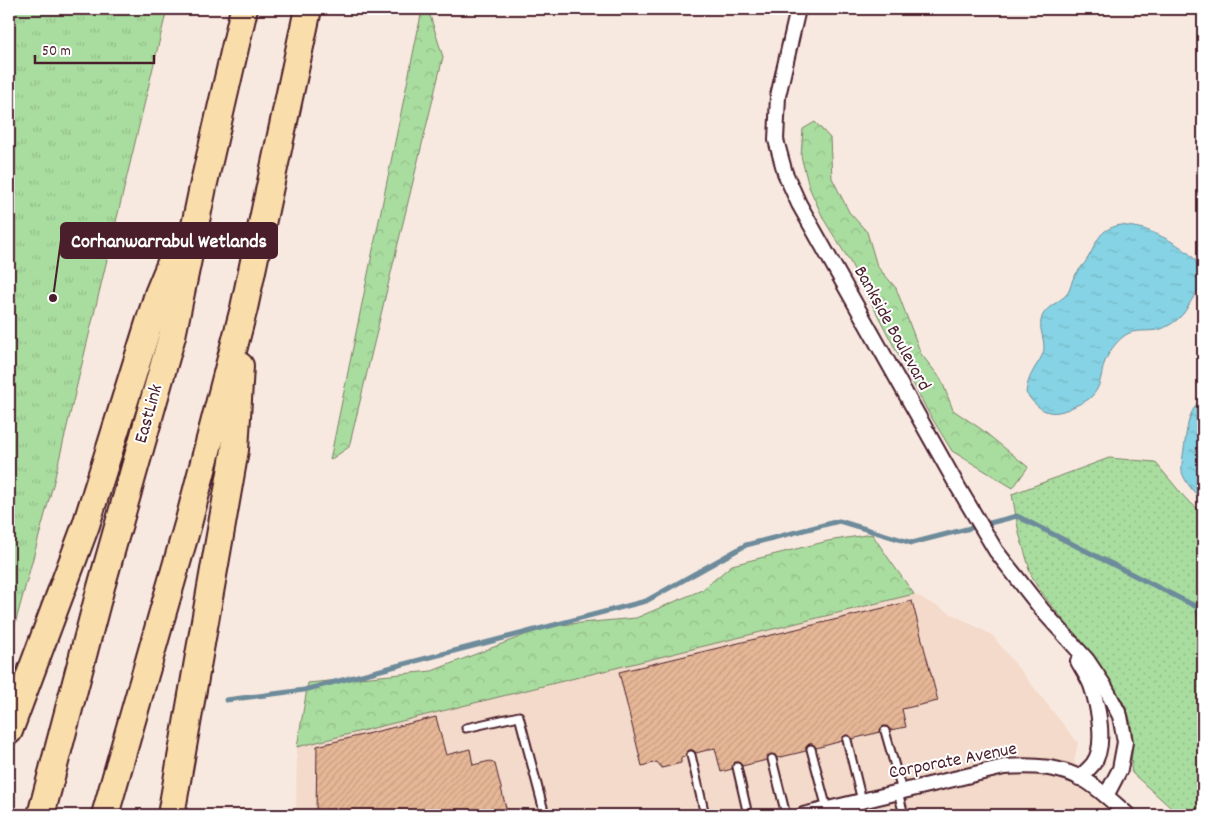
<svg xmlns="http://www.w3.org/2000/svg" width="1212" height="824" font-family="Dekko,sans-serif">
  <style>
    .built { fill: #f3daca }
    .grass { fill: url(#grass-tufts); stroke: #7a7e65 }
    .forest { fill: url(#forest-crowns); stroke: #7a7e65 }
    .park { fill: url(#park-dots); stroke: #7a7e65 }
    .water { fill: url(#water-ripples); stroke: #6d8b9a }
    .lines { fill: none; stroke-linecap: round; stroke-linejoin: round }
    .stream { stroke: #6d8b9a; stroke-width: 5 }
    .building { fill: url(#building-hatch); stroke: #4a1f2b }
    .service-casing { stroke: #4a1f2b; stroke-width: 11 }
    .minor-casing { stroke: #4a1f2b; stroke-width: 18 }
    .motorway-casing { stroke: #4a1f2b; stroke-width: 30 }
    .service { stroke: #fff; stroke-width: 7 }
    .minor { stroke: #fff; stroke-width: 14 }
    .motorway { stroke: #f9deab; stroke-width: 26 }
    .labels { text-anchor: middle; dominant-baseline: central; stroke-width: 4; stroke-linejoin: round; paint-order: stroke }
    .street-label { font-size: 19px; fill: #4a1f2b; stroke: #fff }
    .leader { fill: none; stroke: #4a1f2b; stroke-width: 2 }
    .callout-dot { fill: #4a1f2b; stroke: #fff; stroke-width: 2 }
    .callout { fill: #4a1f2b; stroke: #4a1f2b; stroke-width: 2 }
    .callout-label { font-size: 20px; text-anchor: middle; font-weight: bold; fill: #fff }
  </style>
  <defs>
    <pattern id="grass-tufts" width="24" height="20" patternUnits="userSpaceOnUse" patternTransform="scale(1.25)"><rect width="24" height="20" fill="#a9dd9f"/><path d="M3 7l-1-3M5 7V3M7 7l1-3M15 17l-1-3M17 17v-4M19 17l1-3" fill="none" stroke="#93bd89"/></pattern>
    <pattern id="forest-crowns" width="20" height="18" patternUnits="userSpaceOnUse" patternTransform="scale(1.25)"><rect width="20" height="18" fill="#a9dd9f"/><path d="M2 6a3 3 0 1 1 6 0M12 15a3 3 0 1 1 6 0" fill="none" stroke="#93bd89"/></pattern>
    <pattern id="park-dots" width="8" height="8" patternUnits="userSpaceOnUse" patternTransform="scale(1.25)"><rect width="8" height="8" fill="#a9dd9f"/><path d="M2 2h.1M6 6h.1" fill="none" stroke="#93bd89" stroke-width="1.8" stroke-linecap="round"/></pattern>
    <pattern id="water-ripples" width="26" height="14" patternUnits="userSpaceOnUse" patternTransform="scale(1.25)"><rect width="26" height="14" fill="#85d3e4"/><path d="M2 4q2-2 4 0t4 0M15 11q2-2 4 0t4 0" fill="none" stroke="#74b5c4"/></pattern>
    <pattern id="building-hatch" width="6" height="6" patternUnits="userSpaceOnUse" patternTransform="scale(1.25)"><rect width="6" height="6" fill="#e6b797"/><path d="M-1 1l2-2M0 6l6-6M5 7l2-2" fill="none" stroke="#c79d82"/></pattern>
  </defs>
  <rect width="100%" height="100%" fill="#f8e9e0"/>
  <filter id="ink" filterUnits="userSpaceOnUse"><feTurbulence type="fractalNoise" baseFrequency=".02" numOctaves="2"/><feDisplacementMap in="SourceGraphic" scale="10" xChannelSelector="R" yChannelSelector="G"/><feConvolveMatrix kernelMatrix="1 2 1 2 8 2 1 2 1" color-interpolation-filters="sRGB"/></filter>
  <g filter="url(#ink)">
    <path class="built" d="M 914,594 L 992,635 L 1078,743 L 1074,762 L 1101,792 L 1128,815 L 296,815 L 297,747 Z"/>
    <path class="grass" d="M 9,9 L 167,9 L 53,485 L 9,646 Z"/>
    <g class="forest">
      <path d="M 424,9 L 428,9 L 443,57 L 349,447 L 330,460 L 421,15 Z"/>
      <path d="M 815,122 L 830,138 L 832,178 L 849,212 L 867,232 L 877,266 L 896,288 L 921,354 L 941,379 L 953,410 L 981,429 L 1028,467 L 1013,488 L 952,451 L 927,410 L 849,260 L 824,220 L 809,187 L 801,156 L 803,129 Z"/>
      <path d="M 872,534 L 891,562 L 914,594 L 297,747 L 308,683 L 432,671 L 548,626 L 636,618 L 702,590 L 732,565 L 828,541 Z"/>
    </g>
    <path class="park" d="M 1109,458 L 1155,462 L 1186,499 L 1203,513 L 1203,815 L 1179,815 L 1132,773 C 1130,765 1132,758 1132,750 C 1133,739 1132,726 1129,716 C 1124,701 1115,689 1106,676 C 1093,656 1078,636 1062,618 C 1048,601 1036,589 1028,567 L 1030,570 L 1019,533 L 1012,494 Z"/>
    <g class="water">
      <path d="M 1121,225 C 1127,226 1134,227 1140,228 C 1155,232 1186,247 1195,260 C 1198,266 1201,275 1201,282 C 1201,287 1196,294 1193,298 C 1189,304 1185,313 1180,317 C 1177,321 1165,328 1161,329 C 1149,333 1134,328 1124,336 C 1115,343 1108,353 1104,364 C 1101,374 1101,386 1093,395 C 1089,400 1082,403 1077,405 C 1053,418 1041,414 1026,393 C 1027,384 1029,378 1033,371 C 1037,363 1044,356 1044,347 C 1044,337 1038,327 1042,317 C 1046,306 1059,303 1067,294 C 1071,289 1071,282 1074,277 C 1078,270 1084,265 1088,258 C 1098,241 1098,229 1121,225 Z"/>
      <path d="M 1203,398 L 1203,501 C 1196,495 1184,481 1182,472 C 1181,465 1183,456 1184,449 C 1187,430 1187,411 1203,398 Z"/>
    </g>
    <g class="lines">
      <path class="stream" d="M 226,700 L 304,690 L 646,601 L 746,545 L 839,521 L 912,543 L 1017,516 L 1197,607 L 1203,633"/>
    </g>
    <g class="building">
      <path d="M 912,601 L 938,701 L 902,709 L 906,727 L 890,730 L 888,727 L 884,726 L 881,728 L 880,732 L 852,739 L 850,736 L 846,735 L 843,737 L 842,741 L 816,748 L 813,744 L 809,744 L 806,747 L 806,751 L 777,758 L 775,755 L 771,754 L 768,756 L 767,760 L 742,766 L 739,762 L 735,762 L 732,765 L 732,769 L 721,772 L 715,748 L 696,753 L 693,750 L 689,750 L 686,753 L 686,756 L 681,757 L 681,763 L 662,768 L 657,762 L 642,766 L 619,672 Z"/>
      <path d="M 436,717 L 446,755 L 470,749 L 473,765 L 490,761 L 495,764 L 506,808 L 502,815 L 316,815 L 317,746 Z"/>
    </g>
    <g class="lines">
      <defs>
        <g id="service">
          <path d="M 466,728 L 519,716 L 545,815"/>
          <path d="M 885,731 L 902,791"/>
          <path d="M 847,740 L 862,801"/>
          <path d="M 811,749 L 827,809"/>
          <path d="M 691,755 L 705,815"/>
          <path d="M 772,759 L 786,815"/>
          <path d="M 737,767 L 748,815"/>
          <path d="M 898,792 L 904,815"/>
        </g>
        <g id="minor">
          <path d="M 798,9 L 778,96 L 776,140 L 785,173 L 799,204 L 958,487 L 996,551 L 1043,611 L 1087,660 L 1105,687 L 1120,716 L 1125,742 L 1120,769 L 1106,796"/>
          <path d="M 1078,661 C 1082,669 1088,677 1091,685 C 1098,705 1107,746 1093,764 C 1089,769 1084,773 1079,778"/>
          <path d="M 803,815 L 1004,767 C 1033,765 1063,766 1088,782 C 1103,792 1115,804 1128,815"/>
        </g>
        <g id="motorway">
          <path d="M 9,731 L 86,525 L 158,294 L 179,243"/>
          <path d="M 41,815 L 101,587 L 172,336 L 203,187 L 244,9"/>
          <path d="M 105,815 L 188,524 L 244,308 L 308,9"/>
          <path d="M 171,815 L 235,450 L 240,366"/>
        </g>
      </defs>
      <use href="#service" class="service-casing"/>
      <use href="#minor" class="minor-casing"/>
      <use href="#motorway" class="motorway-casing"/>
      <use href="#service" class="service"/>
      <use href="#minor" class="minor"/>
      <use href="#motorway" class="motorway"/>
    </g>
  </g>
  <g class="labels">
    <g class="street-label">
      <text transform="translate(891 329) rotate(61)">Bankside Boulevard</text>
      <text transform="translate(150 414) rotate(-74)">EastLink</text>
      <text transform="translate(953 762) rotate(-11)">Corporate Avenue</text>
    </g>
  </g>
  <path class="leader" d="M53 298L61 240"/>
  <circle class="callout-dot" cx="53" cy="298" r="5"/>
  <rect class="callout" x="61" y="223" width="216" height="35" rx="5"/>
  <g class="callout-label">
    <text x="169" y="247">Corhanwarrabul Wetlands</text>
  </g>
  <rect width="1212" height="824" fill="none" stroke="#fff" stroke-width="30"/>
  <rect x="15" y="15" width="1182" height="794" fill="none" stroke="#4a1f2b" stroke-width="2" filter="url(#ink)"/>
  <path d="M35 55v8h119v-8" fill="none" stroke="#4a1f2b" stroke-width="2.5"/>
  <text x="42" y="55" font-size="15" fill="#4a1f2b" stroke="#ffffff" stroke-width="4" paint-order="stroke">50 m</text>
</svg>
